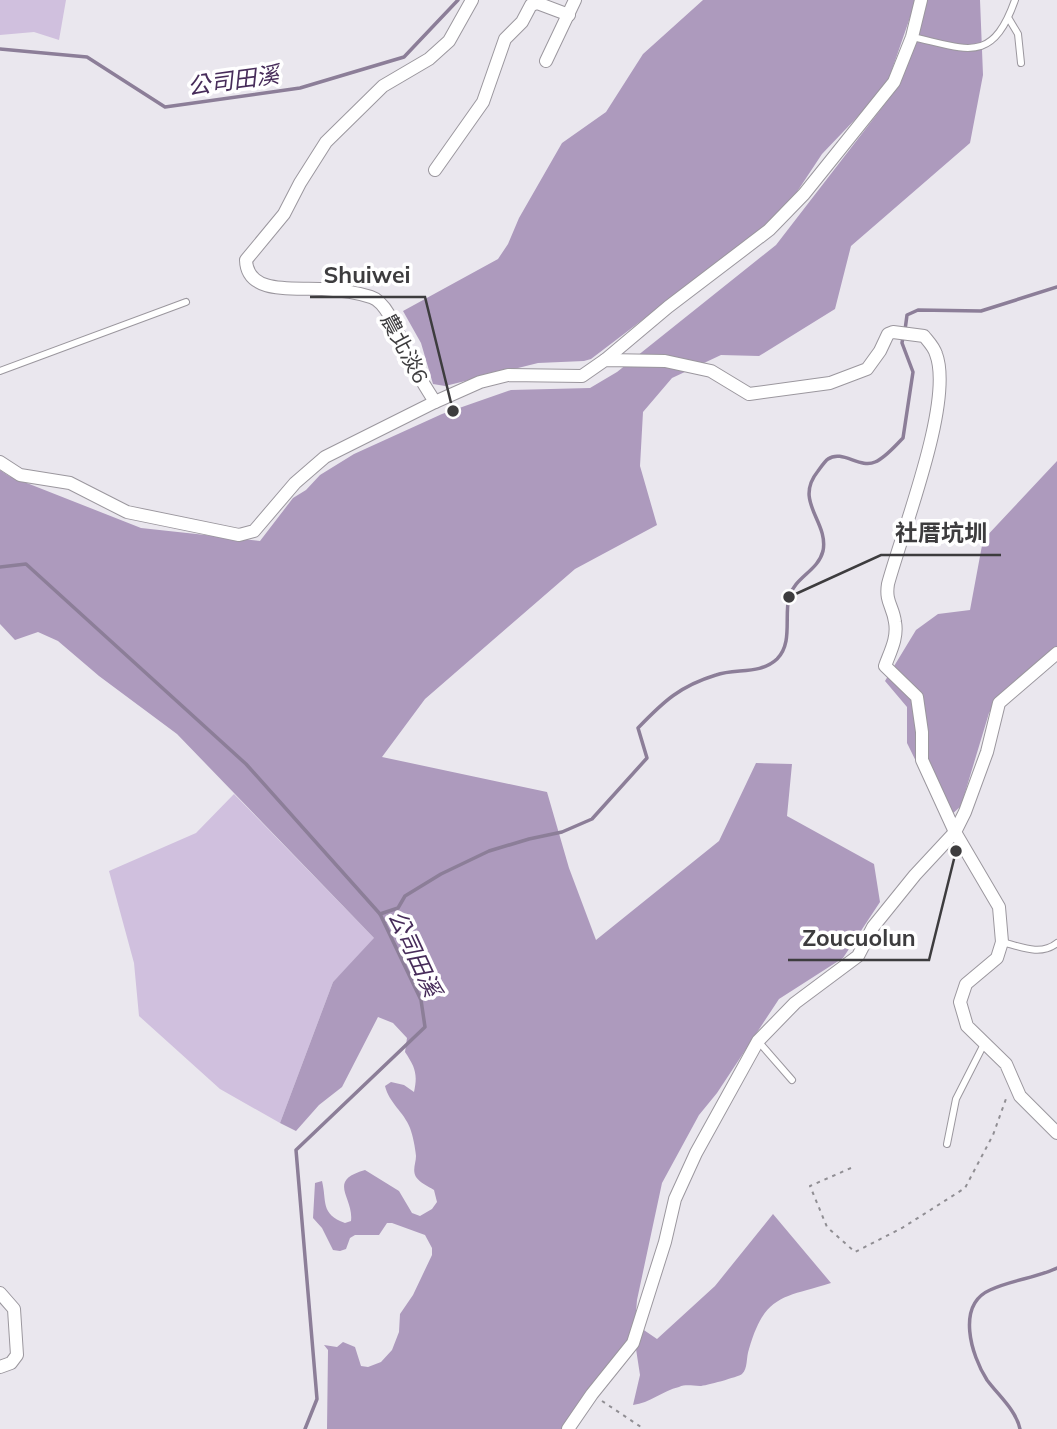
<svg xmlns="http://www.w3.org/2000/svg" width="1057" height="1429" font-family="Mulish,'Noto Sans TC',sans-serif">
  <style>
    .green { fill: #d0c0de }
    .forest { fill: #ad9abd }
    .lines { fill: none; stroke-linecap: round; stroke-linejoin: round }
    .stream { stroke: #8c7e98; stroke-width: 3.5 }
    .lane-casing { stroke: #9b979e; stroke-width: 8 }
    .street-casing { stroke: #9b979e; stroke-width: 14 }
    .path { stroke: #908e93; stroke-width: 2; stroke-dasharray: 3.5 5; stroke-linecap: butt }
    .lane { stroke: #fff; stroke-width: 6 }
    .street { stroke: #fff; stroke-width: 12 }
    .labels { text-anchor: middle; dominant-baseline: central; stroke-width: 7; stroke-linejoin: round; paint-order: stroke }
    .street-label { font-size: 21px; fill: #3d3c3e; stroke: #fff }
    .water-label { font-size: 23px; font-style: italic; fill: #472c5a; stroke: #fff }
    .leader { fill: none; stroke: #3d3c3e; stroke-width: 2.5 }
    .callout-dot { fill: #3d3c3e; stroke: #fff; stroke-width: 2.5 }
    .callout-label { font-size: 23px; text-anchor: middle; font-weight: bold; fill: #3d3c3e; stroke: #fff; stroke-width: 7; stroke-linejoin: round; paint-order: stroke }
  </style>
  <rect width="100%" height="100%" fill="#eae7ee"/>
  <g class="green">
    <path d="M 0,0 L 66,0 L 59,40 L 34,32 L 0,35 Z"/>
    <path d="M 234,794 L 375,939 L 333,982 L 280,1123 L 220,1089 L 139,1016 L 134,963 L 109,871 L 196,833 Z"/>
  </g>
  <g class="forest">
    <path d="M 703,0 L 916,0 L 886,87 L 822,154 L 783,213 L 591,359 L 584,361 L 538,363 L 445,386 L 433,384 L 421,343 L 403,311 L 498,259 L 508,244 L 519,218 L 562,143 L 606,112 L 643,54 Z"/>
    <path d="M 925,0 L 980,0 L 983,75 L 970,143 L 851,246 L 835,309 L 759,356 L 721,355 L 672,378 L 643,412 L 640,466 L 657,525 L 575,569 L 425,699 L 382,757 L 547,792 L 569,868 L 596,940 L 719,841 L 756,763 L 792,764 L 787,816 L 874,864 L 880,902 L 843,958 L 779,999 L 717,1093 L 699,1115 L 662,1183 L 637,1300 L 635,1324 L 657,1339 L 715,1286 L 773,1214 L 831,1283 C 783,1298 765,1294 749,1349 C 746,1357 748,1369 742,1374 C 738,1377 705,1386 700,1386 C 692,1386 686,1384 679,1387 C 662,1391 650,1403 633,1405 L 640,1375 L 636,1349 L 628,1345 L 569,1429 L 327,1429 L 328,1350 L 324,1345 L 337,1347 L 343,1342 L 355,1347 L 361,1366 L 368,1367 L 381,1362 L 392,1350 L 399,1332 L 400,1314 L 413,1295 L 432,1255 L 432,1248 L 425,1235 L 392,1223 L 387,1223 L 379,1235 L 355,1235 L 350,1238 L 346,1249 L 340,1251 L 333,1250 L 322,1228 L 313,1218 L 315,1183 L 322,1181 C 327,1201 320,1214 345,1223 L 351,1221 C 354,1197 326,1181 365,1170 L 399,1191 L 412,1213 L 420,1216 L 432,1209 L 437,1202 L 434,1190 C 428,1186 420,1183 416,1177 C 412,1170 416,1163 416,1156 C 415,1147 413,1136 410,1128 C 404,1112 389,1103 385,1086 L 391,1082 L 404,1085 L 414,1092 C 418,1074 415,1067 405,1052 L 407,1038 L 393,1023 L 378,1017 L 342,1087 L 319,1105 L 296,1131 L 280,1123 L 333,982 L 374,938 L 177,734 L 99,676 L 58,641 L 38,632 L 15,640 L 0,624 L 0,470 L 9,476 L 141,528 L 260,541 L 293,498 L 306,490 L 320,475 L 354,454 L 442,414 L 511,390 L 590,388 L 617,372 L 776,245 L 898,87 Z"/>
    <path d="M 1057,461 L 1057,650 L 994,706 L 989,713 L 961,806 L 950,816 L 934,798 L 907,743 L 907,707 L 885,681 L 916,630 L 938,614 L 970,610 L 983,540 Z"/>
  </g>
  <g class="lines">
    <g class="stream">
      <path d="M 0,49 L 87,57 L 165,107 L 300,88 L 404,57 L 458,0"/>
      <path d="M 905,330 L 907,315 L 918,310 L 981,311 L 1057,287"/>
      <path d="M 0,567 L 26,564 L 246,764 L 380,914 L 421,1000 L 425,1027 L 296,1150 L 317,1399 L 305,1429"/>
      <path d="M 380,914 L 398,908 L 405,896 L 441,874 L 489,851 L 529,839 L 562,832 L 592,819 L 647,758 L 638,728 C 664,701 680,686 716,675 C 736,668 760,675 777,659 C 793,643 784,617 789,597 C 795,577 818,571 823,551 C 829,521 793,502 818,471 C 821,467 825,461 828,459 C 842,449 860,469 875,462 C 885,458 895,446 903,438 L 913,372 L 902,343 L 903,337"/>
      <path d="M 1020,1429 C 1016,1410 998,1395 987,1380 C 971,1355 956,1305 990,1290 C 1011,1280 1036,1278 1057,1268"/>
    </g>
    <defs>
      <g id="lane">
        <path d="M 1009,19 L 1018,34 L 1021,63"/>
        <path d="M 912,37 C 967,49 992,65 1015,0"/>
        <path d="M 0,371 L 186,302"/>
        <path d="M 1002,942 C 1021,947 1041,956 1057,943"/>
        <path d="M 758,1041 L 792,1080"/>
        <path d="M 947,1144 L 956,1099 L 984,1044"/>
      </g>
      <g id="street">
        <path d="M 546,61 L 575,0"/>
        <path d="M 435,170 L 483,102 L 505,39 L 522,22 L 531,5 L 537,3 L 569,15"/>
        <path d="M 605,360 L 668,307 L 769,230 L 804,194 L 894,82 L 912,37 L 921,0"/>
        <path d="M 435,402 C 428,391 421,380 415,369 C 404,351 391,303 371,297 C 356,292 338,290 322,289 C 298,287 247,296 246,260 L 284,214 L 300,183 L 326,142 L 383,86 L 429,59 L 449,41 L 472,0"/>
        <path d="M 0,462 L 20,475 L 70,483 L 127,512 L 239,535 L 254,531 L 295,483 L 325,457 L 435,402 L 480,382 L 508,375 L 582,376 L 605,360 L 665,361 L 711,371 L 749,394 L 830,383 L 867,369 L 880,351 L 888,334 L 893,332 L 924,336 C 928,341 934,347 936,354 C 954,401 902,532 888,584 C 885,602 893,606 895,622 C 898,638 890,652 885,666 L 917,697 L 922,732 L 922,760 L 955,832 L 999,907 L 1002,942 L 997,958 L 966,984 L 960,1002 L 967,1026 L 1006,1064 L 1020,1096 L 1057,1133"/>
        <path d="M 0,1293 L 14,1309 L 17,1355 L 11,1363 L 0,1367"/>
        <path d="M 568,1429 L 592,1394 L 633,1343 L 665,1242 L 675,1199 L 696,1153 L 758,1041 L 795,1003 L 858,956 L 873,927 L 915,875 L 955,832 L 965,812 L 987,752 L 999,703 L 1057,653"/>
      </g>
    </defs>
    <use href="#lane" class="lane-casing"/>
    <use href="#street" class="street-casing"/>
    <g class="path">
      <path d="M 851,1168 L 810,1186 L 827,1227 L 855,1252 L 902,1228 L 965,1188 L 993,1135 L 1007,1096"/>
      <path d="M 602,1401 L 644,1429"/>
    </g>
    <use href="#lane" class="lane"/>
    <use href="#street" class="street"/>
  </g>
  <g class="labels">
    <g class="street-label">
      <text transform="translate(405 348) rotate(62)">農北淡6</text>
    </g>
    <g class="water-label">
      <text transform="translate(233 80) rotate(-8)">公司田溪</text>
      <text transform="translate(415 953) rotate(65)">公司田溪</text>
    </g>
  </g>
  <path class="leader" d="M453 411L425 297H310M789 597L881 555H1001M956 851L929 960H788"/>
  <g class="callout-dot">
    <circle cx="453" cy="411" r="7"/>
    <circle cx="789" cy="597" r="7"/>
    <circle cx="956" cy="851" r="7"/>
  </g>
  <g class="callout-label">
    <text x="367" y="283">Shuiwei</text>
    <text x="941" y="541">社厝坑圳</text>
    <text x="859" y="946">Zoucuolun</text>
  </g>
</svg>
